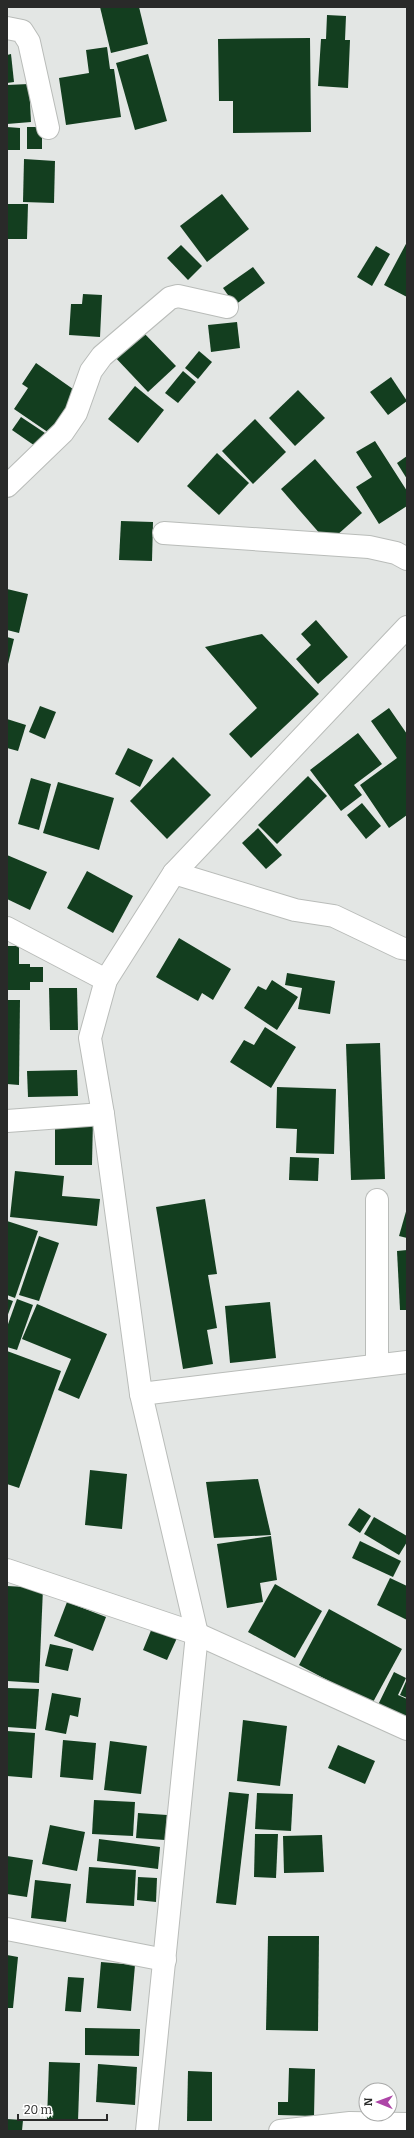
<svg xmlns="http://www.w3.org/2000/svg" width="414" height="2138" font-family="Bitter,serif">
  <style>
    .building { fill: #133e1f }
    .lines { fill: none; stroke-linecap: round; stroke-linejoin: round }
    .minor-casing { stroke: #b9bcb9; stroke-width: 24 }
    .tertiary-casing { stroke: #b9bcb9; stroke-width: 24 }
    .minor { stroke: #fff; stroke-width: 22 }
    .tertiary { stroke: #fff; stroke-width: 22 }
  </style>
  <rect width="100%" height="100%" fill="#e3e6e4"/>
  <g class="building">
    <path d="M 100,7 L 139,7 L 148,44 L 111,53 Z"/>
    <path d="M 327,15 L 346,16 L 345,40 L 350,40 L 348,88 L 318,86 L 321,39 L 326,39 Z"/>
    <path d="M 310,38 L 311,132 L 233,133 L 233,101 L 219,101 L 218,39 Z"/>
    <path d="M 107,47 L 110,69 L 114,69 L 121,117 L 66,125 L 59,78 L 89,73 L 86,50 Z"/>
    <path d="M 11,54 L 14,82 L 7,83 L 7,55 Z"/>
    <path d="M 148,54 L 167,121 L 135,130 L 116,63 Z"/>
    <path d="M 29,84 L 31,122 L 7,124 L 7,85 Z"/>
    <path d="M 7,127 L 20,128 L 20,150 L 7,150 Z"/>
    <rect x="27" y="127" width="15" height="22"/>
    <path d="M 24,159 L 55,161 L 54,203 L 23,202 Z"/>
    <path d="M 222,194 L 249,229 L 207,262 L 180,226 Z"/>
    <path d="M 7,204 L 28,204 L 27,239 L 7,239 Z"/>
    <path d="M 407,242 L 407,297 L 384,285 Z"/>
    <path d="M 181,245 L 202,266 L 188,280 L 167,258 Z"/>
    <path d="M 376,246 L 390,254 L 372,286 L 357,277 Z"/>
    <path d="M 253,267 L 265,283 L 235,305 L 223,288 Z"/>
    <path d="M 83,294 L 102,295 L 100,337 L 69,335 L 71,304 L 82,304 Z"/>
    <path d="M 237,322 L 240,348 L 211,352 L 208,325 Z"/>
    <path d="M 140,329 L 176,366 L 148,392 L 113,355 Z"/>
    <path d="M 199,351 L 212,362 L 198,379 L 185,368 Z"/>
    <path d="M 36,363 L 80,394 L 52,435 L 14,409 L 28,388 L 22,384 Z"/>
    <path d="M 183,371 L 196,382 L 178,403 L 165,393 Z"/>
    <path d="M 391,377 L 407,401 L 388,415 L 370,392 Z"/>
    <path d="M 135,386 L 164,410 L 138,443 L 108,419 Z"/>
    <path d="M 298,390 L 325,418 L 295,446 L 269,418 Z"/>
    <path d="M 21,417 L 48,435 L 38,448 L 12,430 Z"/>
    <path d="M 255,419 L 286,452 L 253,484 L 222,451 Z"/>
    <path d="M 375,441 L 407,491 L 407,506 L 379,524 L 356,487 L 372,477 L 356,452 Z"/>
    <path d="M 217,453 L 249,483 L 219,515 L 187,486 Z"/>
    <path d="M 407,456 L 407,479 L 397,463 Z"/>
    <path d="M 315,459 L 362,513 L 328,543 L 281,489 Z"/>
    <path d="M 121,521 L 153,522 L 152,561 L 119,560 Z"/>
    <path d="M 7,589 L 28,594 L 19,633 L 7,630 Z"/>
    <path d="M 316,620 L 348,657 L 318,684 L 296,659 L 311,645 L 301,634 Z"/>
    <path d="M 262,634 L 319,694 L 251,758 L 229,734 L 257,708 L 205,647 Z"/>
    <path d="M 7,637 L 14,639 L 8,664 L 7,664 Z"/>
    <path d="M 40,706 L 56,712 L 45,739 L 29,732 Z"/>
    <path d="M 389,708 L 407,734 L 407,815 L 389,828 L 360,785 L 397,758 L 371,721 Z"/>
    <path d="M 7,719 L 26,725 L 18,751 L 7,748 Z"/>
    <path d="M 358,733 L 382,764 L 354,785 L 362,795 L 341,811 L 310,770 Z"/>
    <path d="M 128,748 L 153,760 L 140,787 L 115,774 Z"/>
    <path d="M 173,757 L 211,795 L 167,839 L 130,801 Z"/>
    <path d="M 308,776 L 327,796 L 277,844 L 258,825 Z"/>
    <path d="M 31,778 L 51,784 L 39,830 L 18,824 Z"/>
    <path d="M 58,782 L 114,798 L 99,850 L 43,833 Z"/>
    <path d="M 362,803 L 381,826 L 366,839 L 347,815 Z"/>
    <path d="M 258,828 L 282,855 L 266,869 L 242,843 Z"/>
    <path d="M 7,855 L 47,872 L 30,910 L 7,899 Z"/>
    <path d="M 87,871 L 133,896 L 113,933 L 67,908 Z"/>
    <path d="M 179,938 L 231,969 L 213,1000 L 202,993 L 198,1001 L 156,977 Z"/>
    <path d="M 7,946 L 19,946 L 19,964 L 30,964 L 30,967 L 43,967 L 43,982 L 30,982 L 30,990 L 7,990 Z"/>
    <path d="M 287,973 L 335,981 L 330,1014 L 298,1009 L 302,988 L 285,985 Z"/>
    <path d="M 272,980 L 298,997 L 277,1030 L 244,1008 L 258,986 L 266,990 Z"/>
    <path d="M 49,988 L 77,988 L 78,1030 L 50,1030 Z"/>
    <path d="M 7,1000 L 20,1000 L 19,1085 L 7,1084 Z"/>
    <path d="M 265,1027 L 296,1047 L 271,1088 L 230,1062 L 244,1040 L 254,1045 Z"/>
    <path d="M 380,1043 L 385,1179 L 351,1180 L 346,1044 Z"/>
    <path d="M 77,1070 L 78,1096 L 28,1097 L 27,1071 Z"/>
    <path d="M 277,1087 L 336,1089 L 334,1154 L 296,1153 L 297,1129 L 276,1128 Z"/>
    <path d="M 55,1118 L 93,1118 L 92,1165 L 55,1165 Z"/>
    <path d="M 290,1157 L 319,1158 L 318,1181 L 289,1180 Z"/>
    <path d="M 15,1171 L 64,1176 L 62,1196 L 100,1199 L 97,1226 L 10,1217 Z"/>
    <path d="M 205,1199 L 217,1274 L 208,1275 L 217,1328 L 207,1330 L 213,1364 L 183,1369 L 156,1207 Z"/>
    <path d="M 407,1208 L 407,1238 L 399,1236 Z"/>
    <path d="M 7,1221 L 38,1231 L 15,1298 L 7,1295 Z"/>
    <path d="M 39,1236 L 59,1243 L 39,1301 L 19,1295 Z"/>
    <path d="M 407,1250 L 407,1310 L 400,1310 L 397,1251 Z"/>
    <path d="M 7,1299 L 13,1301 L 7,1317 Z"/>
    <path d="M 17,1299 L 33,1305 L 17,1350 L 7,1347 L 7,1327 Z"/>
    <path d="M 270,1302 L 276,1358 L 230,1363 L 225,1306 Z"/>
    <path d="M 37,1304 L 107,1334 L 79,1399 L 58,1390 L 71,1359 L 22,1339 Z"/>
    <path d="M 7,1351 L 61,1371 L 19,1488 L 7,1484 Z"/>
    <path d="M 90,1470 L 127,1474 L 122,1529 L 85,1525 Z"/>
    <path d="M 258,1479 L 271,1535 L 214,1538 L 206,1482 Z"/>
    <path d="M 359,1508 L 371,1516 L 360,1533 L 348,1525 Z"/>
    <path d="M 374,1517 L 407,1536 L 407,1542 L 399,1555 L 364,1534 Z"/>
    <path d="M 271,1536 L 277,1580 L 260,1583 L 263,1602 L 227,1608 L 217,1544 Z"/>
    <path d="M 360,1541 L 401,1561 L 393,1577 L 352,1558 Z"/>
    <path d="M 390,1578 L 407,1586 L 407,1620 L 377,1605 Z"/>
    <path d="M 275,1584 L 322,1611 L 295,1658 L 248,1632 Z"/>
    <path d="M 7,1586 L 43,1588 L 39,1683 L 7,1681 Z"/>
    <path d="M 67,1602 L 106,1617 L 93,1651 L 54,1636 Z"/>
    <path d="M 329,1609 L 402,1649 L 372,1704 L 299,1665 Z"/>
    <path d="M 152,1628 L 177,1638 L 167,1660 L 143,1650 Z"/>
    <path d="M 50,1644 L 73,1649 L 68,1671 L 45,1666 Z"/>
    <path d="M 394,1672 L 406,1678 L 398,1695 L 407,1699 L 407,1724 L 376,1709 Z"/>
    <path d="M 407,1679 L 407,1698 L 400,1695 Z"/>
    <path d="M 7,1688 L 39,1689 L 36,1729 L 7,1727 Z"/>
    <path d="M 52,1693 L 81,1698 L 78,1717 L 70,1715 L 66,1734 L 45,1730 Z"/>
    <path d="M 243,1720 L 287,1726 L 280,1786 L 237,1781 Z"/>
    <path d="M 7,1731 L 35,1733 L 32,1778 L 7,1776 Z"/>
    <path d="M 63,1740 L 96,1743 L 93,1780 L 60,1777 Z"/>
    <path d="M 110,1741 L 147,1746 L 141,1794 L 104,1790 Z"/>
    <path d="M 338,1745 L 375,1761 L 365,1784 L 328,1768 Z"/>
    <path d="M 229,1792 L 249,1794 L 236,1905 L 216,1903 Z"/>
    <path d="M 257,1793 L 293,1794 L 291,1831 L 255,1829 Z"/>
    <path d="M 94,1800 L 135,1802 L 133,1836 L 92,1834 Z"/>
    <path d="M 138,1813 L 167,1815 L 165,1840 L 136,1838 Z"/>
    <path d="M 50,1825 L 85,1832 L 77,1871 L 42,1864 Z"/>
    <path d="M 255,1834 L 278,1834 L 276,1878 L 254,1877 Z"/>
    <path d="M 322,1835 L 324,1872 L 284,1873 L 283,1836 Z"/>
    <path d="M 99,1839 L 160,1847 L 158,1869 L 97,1861 Z"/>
    <path d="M 7,1856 L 33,1860 L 27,1897 L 7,1894 Z"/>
    <path d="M 89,1867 L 136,1870 L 134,1906 L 86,1903 Z"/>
    <path d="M 138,1877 L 157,1878 L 156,1902 L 137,1900 Z"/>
    <path d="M 35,1880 L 71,1884 L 66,1922 L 31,1918 Z"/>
    <path d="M 268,1936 L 319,1936 L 318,2031 L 266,2030 Z"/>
    <path d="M 7,1955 L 18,1957 L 13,2008 L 7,2008 Z"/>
    <path d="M 101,1962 L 135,1965 L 131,2011 L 97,2008 Z"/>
    <path d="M 68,1977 L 84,1978 L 81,2012 L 65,2011 Z"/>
    <path d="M 85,2028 L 140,2029 L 139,2056 L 85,2055 Z"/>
    <path d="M 49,2062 L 80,2063 L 78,2121 L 47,2120 Z"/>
    <path d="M 98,2064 L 137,2067 L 135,2105 L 96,2102 Z"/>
    <path d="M 289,2068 L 315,2069 L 314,2116 L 278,2115 L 278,2102 L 288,2102 Z"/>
    <path d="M 188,2071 L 212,2072 L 212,2121 L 187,2121 Z"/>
    <path d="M 7,2119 L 23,2120 L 22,2131 L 7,2131 Z"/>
  </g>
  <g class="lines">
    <defs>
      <g id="minor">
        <path d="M 7,28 L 22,31 L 29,42 L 48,128"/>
        <path d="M 7,486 L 63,432 L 76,413 L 91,371 L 102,356 L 170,298 L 178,296 L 227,307"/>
        <path d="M 164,533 L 369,547 L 396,553 L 407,559"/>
        <path d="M 174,873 L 295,910 L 334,916 L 401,948 L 407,949"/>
        <path d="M 7,928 L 106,980"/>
        <path d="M 7,1121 L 103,1114"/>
        <path d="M 377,1200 L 377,1364"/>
        <path d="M 141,1394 L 407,1362"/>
        <path d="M 7,1929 L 165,1960"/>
        <path d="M 280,2131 L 350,2123 L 407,2124"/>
      </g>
      <g id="tertiary">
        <path d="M 7,1570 L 197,1634 L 407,1729"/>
        <path d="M 147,2131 L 197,1634 L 141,1394 L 103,1114 L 90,1038 L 106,980 L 174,873 L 407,627"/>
      </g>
    </defs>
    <use href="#minor" class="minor-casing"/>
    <use href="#tertiary" class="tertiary-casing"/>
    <use href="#minor" class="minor"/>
    <use href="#tertiary" class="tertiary"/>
  </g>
  <rect width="414" height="2138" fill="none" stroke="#292a29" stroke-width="16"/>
  <g transform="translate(378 2102) rotate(271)"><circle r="19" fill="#ffffff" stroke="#a9aaa9"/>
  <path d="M0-3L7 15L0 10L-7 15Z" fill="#ad45a7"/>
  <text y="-6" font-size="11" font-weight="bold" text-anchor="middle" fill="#292a29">N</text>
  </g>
  <path d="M18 2114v6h89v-6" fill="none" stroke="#292a29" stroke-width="2"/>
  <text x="24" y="2114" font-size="12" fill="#292a29" stroke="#ffffff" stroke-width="3" paint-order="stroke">20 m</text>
</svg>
